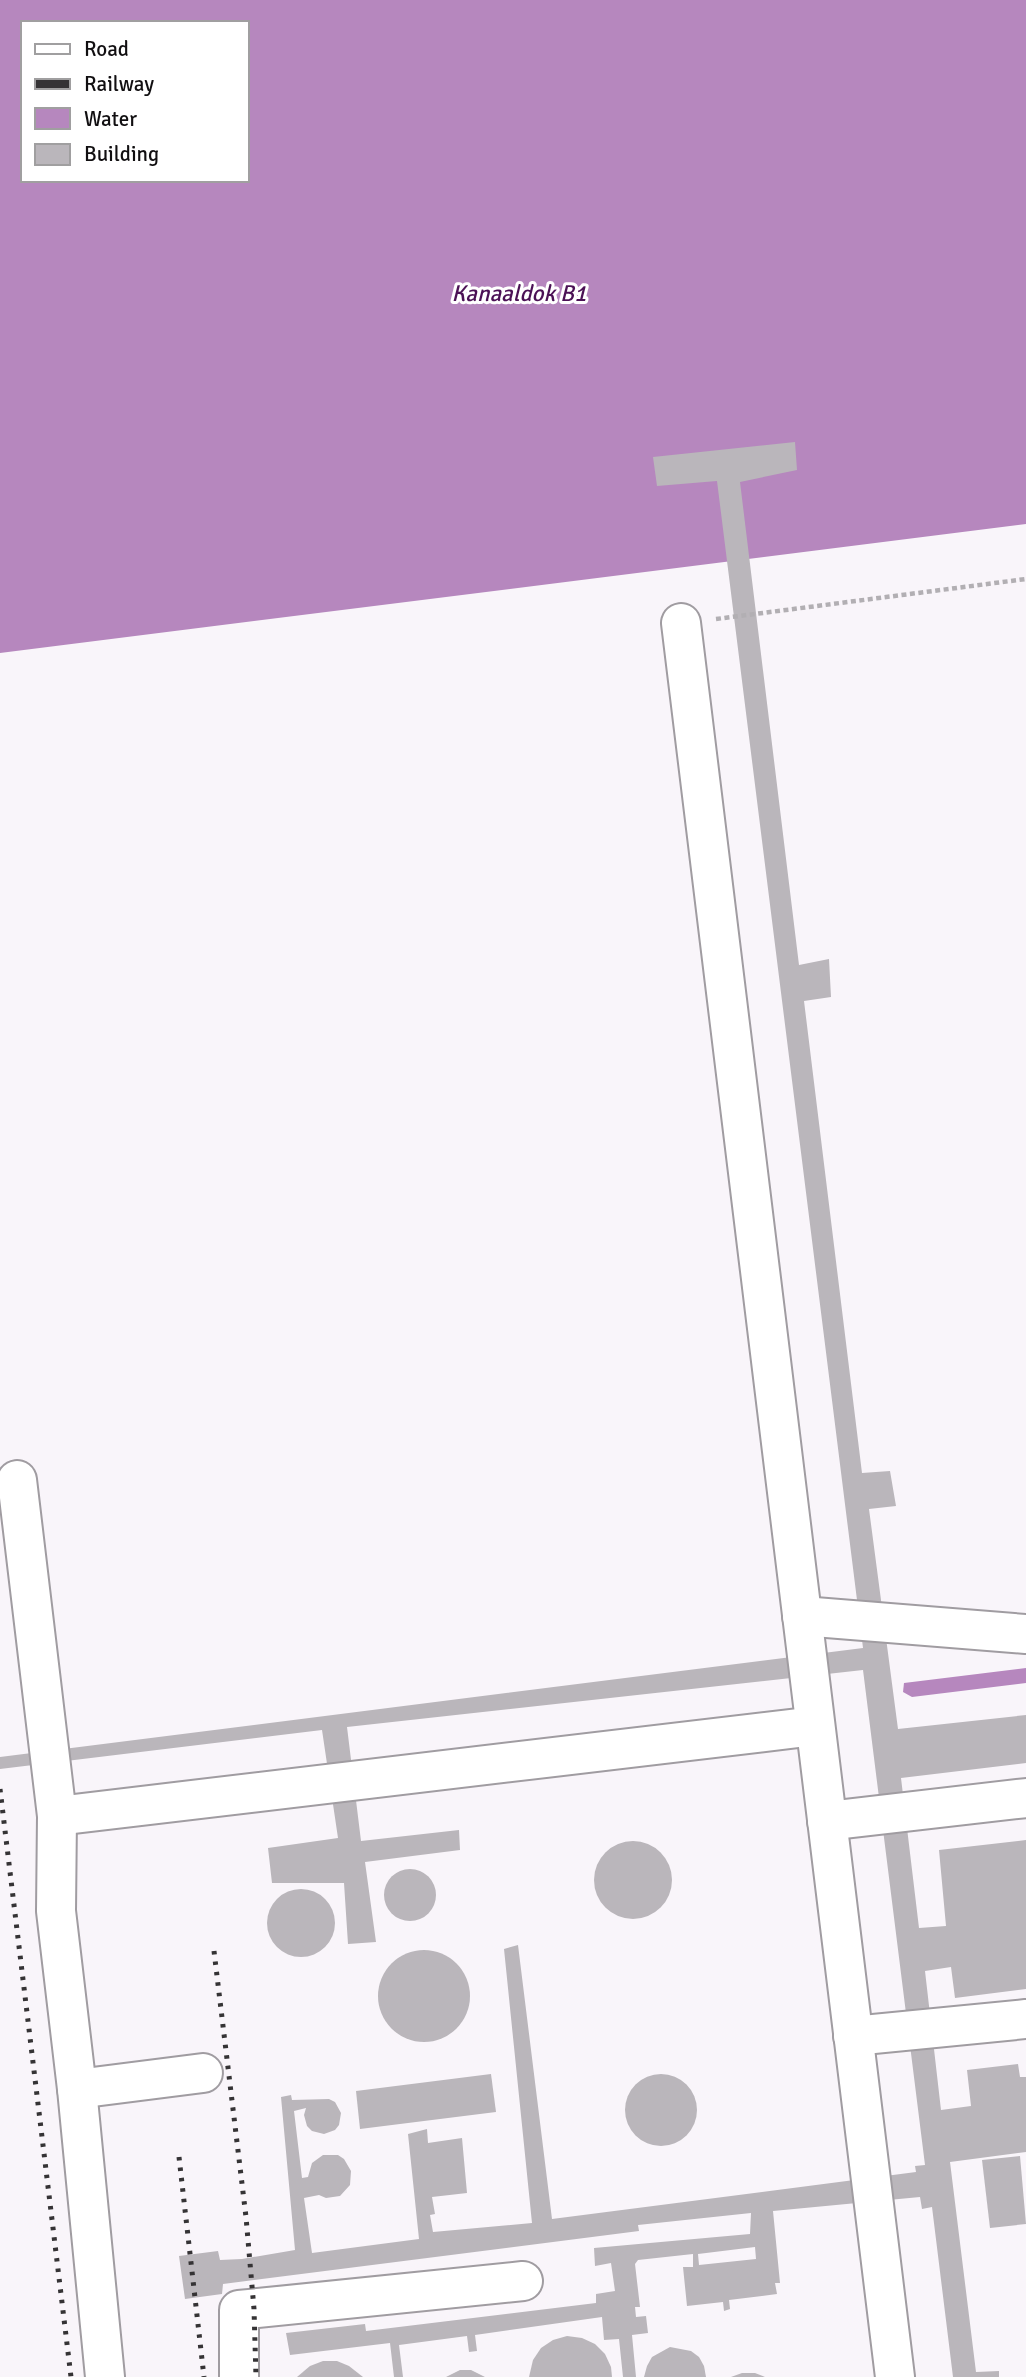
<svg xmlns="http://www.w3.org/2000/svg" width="1026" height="2377" font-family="Signika,sans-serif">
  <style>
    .water { fill: #b687be; fill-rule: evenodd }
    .building { fill: #bab6bb; fill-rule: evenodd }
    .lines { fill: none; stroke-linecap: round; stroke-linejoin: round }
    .minor-casing { stroke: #a09ca1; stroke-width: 42 }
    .path { stroke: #b2afb3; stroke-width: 4.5; stroke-dasharray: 5 3.5; stroke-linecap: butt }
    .minor { stroke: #fff; stroke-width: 38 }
    .rail { stroke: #353335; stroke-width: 5; stroke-dasharray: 3.5 7; stroke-linecap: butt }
    .labels { text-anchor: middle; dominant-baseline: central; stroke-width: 6; stroke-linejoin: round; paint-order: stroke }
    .water-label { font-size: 23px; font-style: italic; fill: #4b1155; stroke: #fff }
  </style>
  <rect width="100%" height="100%" fill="#f9f5fa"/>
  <g class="water">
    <path d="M 0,0 L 1026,0 L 1026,524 L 0,653 ZM 23,23 L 247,23 L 247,180 L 23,180 Z"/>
    <path d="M 1026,1668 L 1026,1683 L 912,1697 L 903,1692 L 904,1683 Z"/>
  </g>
  <g class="building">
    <path d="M 795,442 L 797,470 L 740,482 L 799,965 L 829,959 L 831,997 L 804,1001 L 862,1473 L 890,1471 L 896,1506 L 869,1509 L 898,1729 L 1026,1715 L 1026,1763 L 901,1778 L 919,1928 L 946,1926 L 939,1850 L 1026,1840 L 1026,1989 L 955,1998 L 951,1967 L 925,1971 L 941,2110 L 971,2106 L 967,2070 L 1018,2064 L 1020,2077 L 1026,2077 L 1026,2152 L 950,2162 L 976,2372 L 999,2371 L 999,2377 L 953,2377 L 932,2207 L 922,2209 L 920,2197 L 773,2211 L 780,2283 L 775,2283 L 777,2294 L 729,2300 L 730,2309 L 724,2311 L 723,2302 L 687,2306 L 683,2267 L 693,2267 L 693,2254 L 638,2260 L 635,2264 L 640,2307 L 635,2307 L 636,2317 L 646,2316 L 648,2333 L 632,2335 L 636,2377 L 623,2377 L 619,2339 L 604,2340 L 602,2317 L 475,2335 L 477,2351 L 469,2352 L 467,2336 L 399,2345 L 403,2377 L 394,2377 L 390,2343 L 290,2355 L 286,2333 L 365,2324 L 366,2331 L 596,2303 L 596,2294 L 615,2291 L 611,2263 L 595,2266 L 594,2248 L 750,2234 L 751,2213 L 638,2225 L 639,2231 L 223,2284 L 222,2294 L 185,2299 L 179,2256 L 218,2251 L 220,2260 L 242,2259 L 295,2250 L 281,2097 L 291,2095 L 292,2100 L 329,2099 L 335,2102 L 341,2113 L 339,2125 L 335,2130 L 324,2134 L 312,2131 L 307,2126 L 304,2115 L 306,2108 L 294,2111 L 302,2178 L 308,2177 L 312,2163 L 323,2155 L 338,2155 L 344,2159 L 351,2171 L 350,2185 L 340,2196 L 326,2198 L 319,2195 L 304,2198 L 312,2253 L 419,2239 L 408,2134 L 427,2129 L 428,2143 L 462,2138 L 467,2193 L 432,2197 L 435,2214 L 430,2215 L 433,2232 L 532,2223 L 504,1949 L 518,1945 L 552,2219 L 916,2172 L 915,2166 L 925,2165 L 863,1670 L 347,1727 L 361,1841 L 459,1830 L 460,1850 L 365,1862 L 376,1942 L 348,1944 L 344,1883 L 272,1883 L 268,1848 L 338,1838 L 322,1730 L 0,1769 L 0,1757 L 863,1648 L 717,481 L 657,486 L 653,457 ZM 755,2247 L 756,2259 L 699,2265 L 698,2254 Z"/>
    <circle cx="633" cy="1880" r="39"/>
    <circle cx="410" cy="1895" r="26"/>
    <circle cx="301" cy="1923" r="34"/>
    <circle cx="424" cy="1996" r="46"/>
    <path d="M 491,2074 L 496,2112 L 360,2129 L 356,2091 Z"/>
    <circle cx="661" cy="2110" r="36"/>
    <path d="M 1020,2156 L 1026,2224 L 990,2228 L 982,2160 Z"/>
    <path d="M 567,2336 L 582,2338 L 595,2344 L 605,2354 L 611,2367 L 612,2377 L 529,2377 L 533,2360 L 541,2348 L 553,2340 Z"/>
    <path d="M 670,2347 L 691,2351 L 699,2357 L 704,2366 L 706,2377 L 644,2377 L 647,2366 L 652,2357 Z"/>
    <path d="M 323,2361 L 337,2361 L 349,2366 L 363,2377 L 297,2377 L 310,2366 Z"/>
    <path d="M 460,2370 L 471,2370 L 485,2377 L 446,2377 Z"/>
    <path d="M 742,2373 L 755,2373 L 765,2377 L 731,2377 Z"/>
  </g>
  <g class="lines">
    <defs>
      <g id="minor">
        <path d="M 681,623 L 895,2377"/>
        <path d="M 17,1480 L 57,1816 L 56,1911 L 77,2089 L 105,2377"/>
        <path d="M 802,1616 L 1026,1634"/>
        <path d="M 57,1816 L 815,1726"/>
        <path d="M 827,1821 L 1026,1798"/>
        <path d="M 853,2036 L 1026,2019"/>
        <path d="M 77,2089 L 203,2073"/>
        <path d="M 239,2377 L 239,2310 L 523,2281"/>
      </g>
    </defs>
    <use href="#minor" class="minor-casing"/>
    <path class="path" d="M 716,619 L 1026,579"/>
    <use href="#minor" class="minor"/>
    <g class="rail">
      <path d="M 0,1789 L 71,2377"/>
      <path d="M 214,1951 L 246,2217 L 254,2309 L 256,2377"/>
      <path d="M 179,2157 L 204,2377"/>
    </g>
  </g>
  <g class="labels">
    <g class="water-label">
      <text x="519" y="293">Kanaaldok B1</text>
    </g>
  </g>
  <rect x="21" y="21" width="228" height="161" fill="#ffffff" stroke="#a09fa0" stroke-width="2"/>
  <rect x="35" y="44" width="35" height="10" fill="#ffffff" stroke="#a09fa0" stroke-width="2"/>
  <text x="84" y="56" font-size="21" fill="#110f11">Road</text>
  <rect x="35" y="79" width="35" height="10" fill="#353335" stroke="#a09fa0" stroke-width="2"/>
  <text x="84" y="91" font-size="21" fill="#110f11">Railway</text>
  <rect x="35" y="108" width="35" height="21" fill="#b687be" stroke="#a09fa0" stroke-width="2"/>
  <text x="84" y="126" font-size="21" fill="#110f11">Water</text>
  <rect x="35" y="144" width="35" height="21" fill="#bab6bb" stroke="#a09fa0" stroke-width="2"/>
  <text x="84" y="161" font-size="21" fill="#110f11">Building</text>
</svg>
